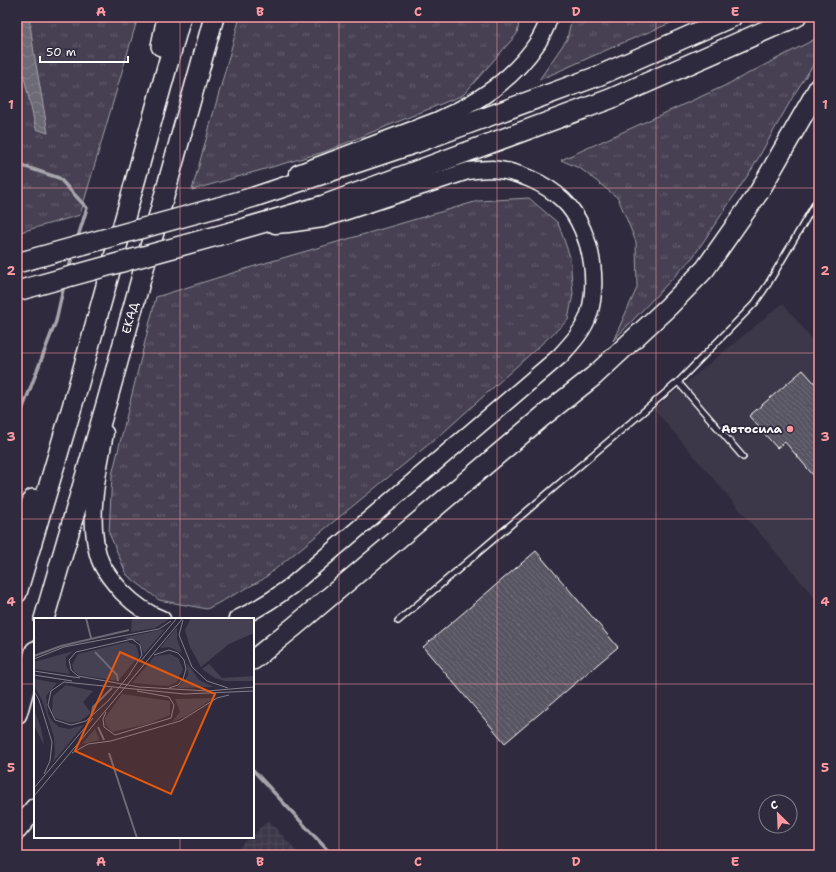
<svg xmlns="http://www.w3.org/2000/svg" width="836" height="872" font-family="'Shantell Sans',sans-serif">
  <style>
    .built { fill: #3c3749 }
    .industrial { fill: url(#industrial-grid) }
    .grass { fill: url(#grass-tufts); stroke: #a2a0a8 }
    .water { fill: url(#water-waves); stroke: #a7a6ad }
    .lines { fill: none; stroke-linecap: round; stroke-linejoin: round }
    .stream { stroke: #a7a6ad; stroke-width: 3.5 }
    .building { fill: url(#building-back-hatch); stroke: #fff }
    .lane-casing { stroke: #fff; stroke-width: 8 }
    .primary-casing { stroke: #fff; stroke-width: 19 }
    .highway-casing { stroke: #fff; stroke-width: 22 }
    .lane { stroke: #2f2a3d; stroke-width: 5 }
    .primary { stroke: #2f2a3d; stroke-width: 16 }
    .highway { stroke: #2f2a3d; stroke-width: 19 }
    .highway-bridge-casing { stroke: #fff; stroke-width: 22; stroke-linecap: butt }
    .highway-bridge { stroke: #2f2a3d; stroke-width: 19 }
    .grid { fill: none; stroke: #ff9aa2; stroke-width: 1; stroke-opacity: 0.55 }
    .poi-dot { fill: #ff9aa2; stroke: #2f2a3d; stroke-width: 1.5 }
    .labels { text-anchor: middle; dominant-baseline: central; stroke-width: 3.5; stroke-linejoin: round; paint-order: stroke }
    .street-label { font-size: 12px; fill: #fff; stroke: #2f2a3d }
    .poi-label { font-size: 12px; font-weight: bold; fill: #fff; stroke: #2f2a3d; text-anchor: end }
    .inset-river { fill: none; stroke: #6d6a77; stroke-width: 2 }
    .inset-road { fill: none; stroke: #827f8b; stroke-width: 1 }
    .view { fill: #e8590c; fill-opacity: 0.15; stroke: #e8590c; stroke-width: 2 }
    .inset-edge { fill: none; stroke: #fff; stroke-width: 2 }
    .neatline { fill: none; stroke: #ff9aa2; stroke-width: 1.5 }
    .grid-label { font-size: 13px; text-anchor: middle; font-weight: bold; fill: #ff9aa2 }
  </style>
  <defs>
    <pattern id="industrial-grid" width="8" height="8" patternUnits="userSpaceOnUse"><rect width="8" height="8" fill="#3c3749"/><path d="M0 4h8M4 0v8" fill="none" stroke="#504b5b"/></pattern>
    <pattern id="grass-tufts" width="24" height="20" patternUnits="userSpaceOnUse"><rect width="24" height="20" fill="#464152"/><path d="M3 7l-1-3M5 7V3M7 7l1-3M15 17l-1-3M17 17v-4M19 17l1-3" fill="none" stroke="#625e6c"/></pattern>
    <pattern id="water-waves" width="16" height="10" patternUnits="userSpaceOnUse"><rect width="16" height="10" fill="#6d6a77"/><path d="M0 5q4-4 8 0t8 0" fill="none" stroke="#83808b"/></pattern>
    <pattern id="building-back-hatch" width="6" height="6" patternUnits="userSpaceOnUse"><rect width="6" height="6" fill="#595564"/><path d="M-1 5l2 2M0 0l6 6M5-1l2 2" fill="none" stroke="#726e7b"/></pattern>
  </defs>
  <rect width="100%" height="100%" fill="#2f2a3d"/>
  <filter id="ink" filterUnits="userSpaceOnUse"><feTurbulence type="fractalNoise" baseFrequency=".025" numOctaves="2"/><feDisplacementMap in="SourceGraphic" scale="8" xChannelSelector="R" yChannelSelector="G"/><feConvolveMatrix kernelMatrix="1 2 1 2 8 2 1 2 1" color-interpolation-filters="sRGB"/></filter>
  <g filter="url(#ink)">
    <path class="built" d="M 783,303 L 819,348 L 819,603 L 654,409 Z"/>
    <path class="industrial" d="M 268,820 L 300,855 L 231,855 L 250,837 L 253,837 L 253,835 Z"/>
    <g class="grass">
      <path d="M 17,17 L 138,17 L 80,215 L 17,233 Z"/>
      <path d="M 240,17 L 520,17 L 517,34 L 463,95 L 324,152 L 192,190 Z"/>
      <path d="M 572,17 L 685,17 L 620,44 L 539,80 L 567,39 Z"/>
      <path d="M 819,37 L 819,56 L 795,93 L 752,169 L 693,257 L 613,341 L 637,288 L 636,242 L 618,198 L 581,169 L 561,160 L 722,87 Z"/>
      <path d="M 529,198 L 558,223 L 570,257 L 573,294 L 568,320 L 445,431 L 262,580 L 207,609 L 159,600 L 127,575 L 109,533 L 112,475 L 156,297 L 255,266 L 478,201 Z"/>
    </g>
    <path class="water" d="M 17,17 L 29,17 L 34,53 L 48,133 L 36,129 L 17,47 Z"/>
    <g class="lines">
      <g class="stream">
        <path d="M 17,164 L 59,178 L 87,208 L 77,240"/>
        <path d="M 68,271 L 73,254"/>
        <path d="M 17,423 L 56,321 L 64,285"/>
        <path d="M 253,770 L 332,855"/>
      </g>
    </g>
    <g class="building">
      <path d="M 803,370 L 819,388 L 819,482 L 785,442 L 777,448 L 749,416 Z"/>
      <path d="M 536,551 L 618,647 L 505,743 L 423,647 Z"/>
    </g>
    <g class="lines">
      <defs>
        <g id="lane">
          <path d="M 678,382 L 743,457"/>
          <path d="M 398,621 L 678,382 L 755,303 L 768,284 L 819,197"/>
        </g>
        <g id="primary">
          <path d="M 298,173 L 436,121 C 477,103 513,80 538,42 C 543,33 547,27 549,17"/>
          <path d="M 105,433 C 99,468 90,503 95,539 C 96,547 98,557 102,565 C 107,575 115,584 122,592 C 133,603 147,614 162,619"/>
          <path d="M 237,619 C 256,610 274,599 291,586 L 560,356 C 572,343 584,330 589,314 C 594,298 594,279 592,263 C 589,242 579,215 563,200 C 545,183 517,171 492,169 C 484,169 476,170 468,171 L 323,219 L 288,224 L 275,225"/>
        </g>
        <g id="highway">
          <path d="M 161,46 L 167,17"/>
          <path d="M 219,207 L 254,197 L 416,143 L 598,76 L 732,17"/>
          <path d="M 231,232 L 324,205 L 610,99 L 796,17"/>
          <path d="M 17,541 L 33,499"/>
          <path d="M 17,593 L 77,390 L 146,142 L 181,17"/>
          <path d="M 44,619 L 107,401 L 214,17"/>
          <path d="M 253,660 L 295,626 L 542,417 L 594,376 L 668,307 L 705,269 L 759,192 L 819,87"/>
          <path d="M 17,714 L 35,651"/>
          <path d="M 17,830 L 35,808"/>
        </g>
      </defs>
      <use href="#lane" class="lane-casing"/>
      <use href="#primary" class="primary-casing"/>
      <use href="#highway" class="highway-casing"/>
      <use href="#lane" class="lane"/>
      <use href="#primary" class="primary"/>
      <use href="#highway" class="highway"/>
      <defs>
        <g id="highway-bridge">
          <path d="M 17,263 L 219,207"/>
          <path d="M 17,291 L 231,232"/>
        </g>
      </defs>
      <use href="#highway-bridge" class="highway-bridge-casing"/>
      <use href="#highway-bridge" class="highway-bridge"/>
    </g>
  </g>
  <path class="grid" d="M 180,17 L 180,619M 339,17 L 339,855M 497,17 L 497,855M 656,17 L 656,855M 17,188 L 819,188M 17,353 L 819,353M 17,519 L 819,519M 17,684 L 35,684M 253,684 L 819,684M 180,837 L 180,855"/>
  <circle class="poi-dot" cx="790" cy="429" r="4"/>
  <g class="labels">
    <g class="street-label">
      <text transform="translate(130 318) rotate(-75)">ЕКАД</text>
    </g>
    <g class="poi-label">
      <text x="782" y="429">Автосила</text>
    </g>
  </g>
  <g transform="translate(34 618)">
    <rect width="220" height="220" fill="#2f2a3d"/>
    <path d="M 98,0 L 137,0 L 121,10 L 97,14 ZM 143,9 L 143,21 L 148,35 L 135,29 L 126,30 ZM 131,11 L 110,36 L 105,23 L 88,20 ZM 93,24 L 102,27 L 105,38 L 84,63 L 45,57 L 40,53 L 38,47 L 44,36 ZM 69,25 L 40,33 L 32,39 L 32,47 L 36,56 L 0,51 L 0,44 L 3,43 ZM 136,36 L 144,40 L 149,51 L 143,64 L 134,68 L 98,65 L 121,38 ZM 153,45 L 165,62 L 180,69 L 143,70 L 154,58 ZM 175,46 L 188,60 L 220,58 L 220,63 L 191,63 L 181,60 L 168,51 ZM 32,67 L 59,73 L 49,84 L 57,95 L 46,103 L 36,105 L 21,100 L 18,93 L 19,78 ZM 88,76 L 136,83 L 136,97 L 114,106 L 78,114 L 71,106 L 71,100 ZM 180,80 L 152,98 L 138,104 L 146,94 L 141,81 Z" fill="#464152"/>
    <path d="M 0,91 L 7,110 L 10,127 L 0,107 Z" fill="#464152"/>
    <path d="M 0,61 L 23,65 L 12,78 L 14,96 L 18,103 L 25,109 L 35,111 L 50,107 L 19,144 L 21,136 L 20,119 L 8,82 L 0,68 ZM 61,111 L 66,122 L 48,126 Z" fill="#464152"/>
    <path d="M 157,0 L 220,0 L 220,15 L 195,26 L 167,49 L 156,29 L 151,12 Z" fill="#464152"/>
    <path class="inset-river" d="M 52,0 L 57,20M 61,34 L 83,57 L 84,63M 0,38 L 27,28 L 95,12M 58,95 L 59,89 L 78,70M 64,109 L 70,122M 75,135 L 103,220"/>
    <path class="inset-road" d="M 149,2 L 145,17 L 158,49 L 173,63 L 194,70M 125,11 L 137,3M 120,37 L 135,32 L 144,35 L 150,42 L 152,51 L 149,61 L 144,67 L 135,70M 0,41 L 30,29 L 125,11M 106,44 L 143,0M 0,53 L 46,60M 0,57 L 38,63M 95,57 L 108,37 L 106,27 L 98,21 L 42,34 L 35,42 L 37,52 L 44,58 L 105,69 L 174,73 L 220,69M 0,73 L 5,82 L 18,124 L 16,143 L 10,156M 75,82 L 52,103 L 37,107 L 21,102 L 14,87 L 17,73 L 30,64 L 150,76 L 220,73M 74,83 L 96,56M 72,94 L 69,101 L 70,109 L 81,117 L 137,100 L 140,87 L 135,79 L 103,73M 38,135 L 54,126 L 77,123 L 146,103 L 183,80 L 195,77M 0,170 L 59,100M 0,178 L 149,0"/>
    <path class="view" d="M 86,34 L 181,76 L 137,176 L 41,133 Z"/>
    <rect width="220" height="220" class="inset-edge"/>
  </g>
  <rect width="836" height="872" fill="none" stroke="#2f2a3d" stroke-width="44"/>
  <g transform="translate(778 814) rotate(336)"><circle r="19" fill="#2f2a3d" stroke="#827f8b"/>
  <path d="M0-3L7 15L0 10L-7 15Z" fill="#ff9aa2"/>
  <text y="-6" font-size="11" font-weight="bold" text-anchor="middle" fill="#ffffff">С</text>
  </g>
  <path d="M40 56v6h88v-6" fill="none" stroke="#ffffff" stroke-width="2"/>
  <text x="46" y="56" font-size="12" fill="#ffffff" stroke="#2f2a3d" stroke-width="3" paint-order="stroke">50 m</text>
  <rect x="22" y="22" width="792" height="828" class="neatline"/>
  <g class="grid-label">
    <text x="101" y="16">A</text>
    <text x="260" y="16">B</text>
    <text x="418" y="16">C</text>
    <text x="576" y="16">D</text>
    <text x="735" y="16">E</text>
    <text x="11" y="109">1</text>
    <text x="825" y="109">1</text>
    <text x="11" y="275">2</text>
    <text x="825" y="275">2</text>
    <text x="11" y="441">3</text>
    <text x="825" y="441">3</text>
    <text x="11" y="606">4</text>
    <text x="825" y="606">4</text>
    <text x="11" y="772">5</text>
    <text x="825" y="772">5</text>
    <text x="101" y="866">A</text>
    <text x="260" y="866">B</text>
    <text x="418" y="866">C</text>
    <text x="576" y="866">D</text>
    <text x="735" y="866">E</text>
  </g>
</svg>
